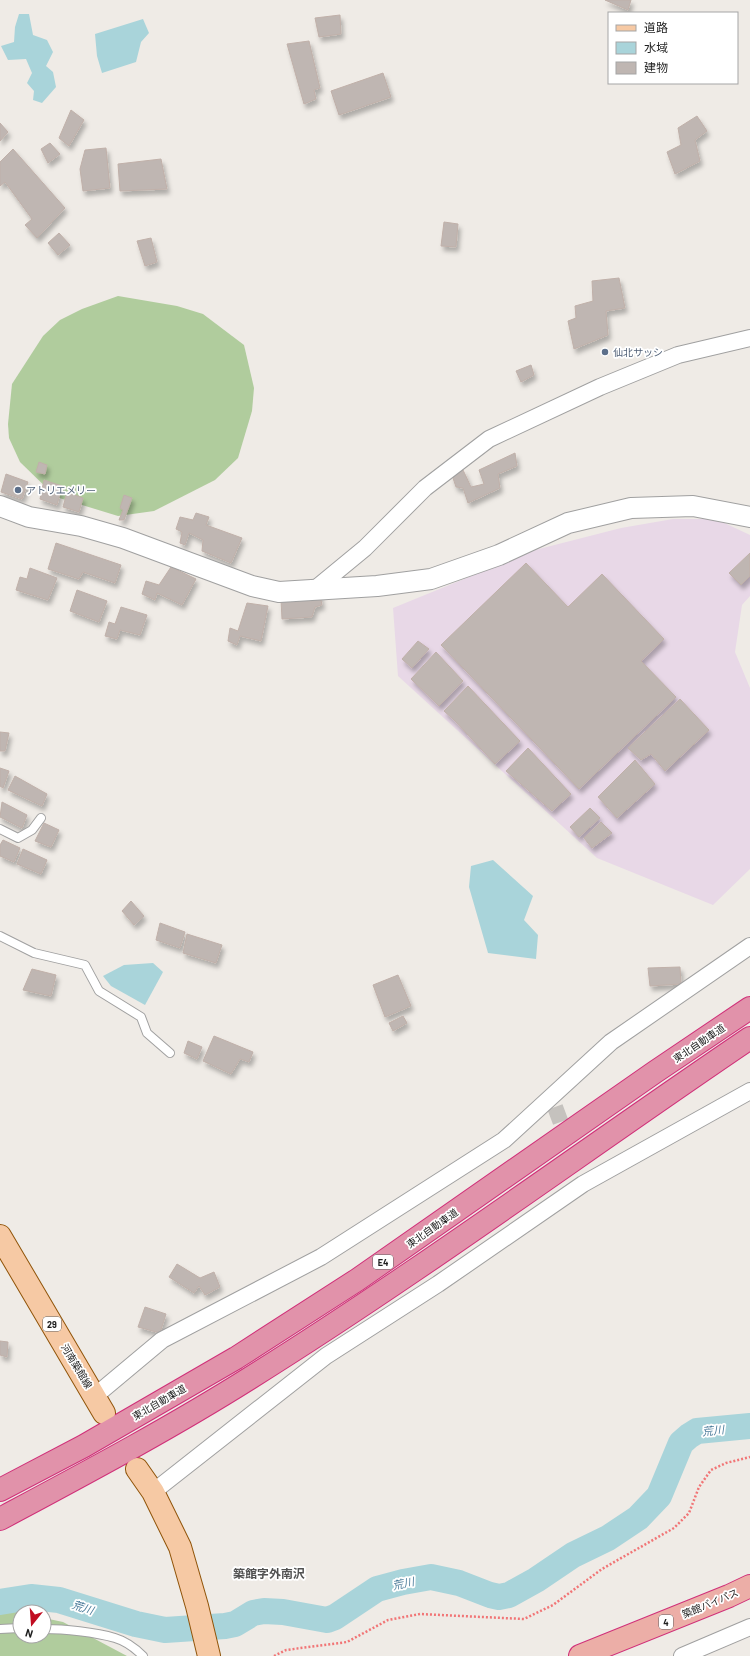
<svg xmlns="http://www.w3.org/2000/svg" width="750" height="1656" font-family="Barlow,'Noto Sans JP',sans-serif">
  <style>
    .industrial { fill: #e8d8e7 }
    .forest { fill: #b0cc9d }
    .water { fill: #a9d4da }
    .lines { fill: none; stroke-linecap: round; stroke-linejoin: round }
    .river { stroke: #a9d4da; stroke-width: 26 }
    .building { fill: #bfb6b2; stroke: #c0b0a9; filter: url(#shadow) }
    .minor-tunnel { stroke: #c5c2be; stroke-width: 16; stroke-dasharray: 16 8; stroke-linecap: butt }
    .service-casing { stroke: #a0a0a0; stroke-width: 10 }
    .minor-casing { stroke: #a0a0a0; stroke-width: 18 }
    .tertiary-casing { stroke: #a0a0a0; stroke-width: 22 }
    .primary-casing { stroke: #905409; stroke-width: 24 }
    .trunk-casing { stroke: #d03079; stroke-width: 24 }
    .motorway-casing { stroke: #d03079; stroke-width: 24 }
    .path { stroke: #f17576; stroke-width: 2.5; stroke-dasharray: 2 2; stroke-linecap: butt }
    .service { stroke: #fff; stroke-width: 8 }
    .minor { stroke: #fff; stroke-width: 16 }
    .tertiary { stroke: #fff; stroke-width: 20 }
    .primary { stroke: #f6c9a4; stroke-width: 22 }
    .trunk { stroke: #ecaea7; stroke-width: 22 }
    .motorway { stroke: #e192aa; stroke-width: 22 }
    .service-dot { fill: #5c6f8a; stroke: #fff; stroke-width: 1.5 }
    .labels { text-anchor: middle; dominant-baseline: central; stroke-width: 3.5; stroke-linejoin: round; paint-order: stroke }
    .shield { fill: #fff; stroke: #626262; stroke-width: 1 }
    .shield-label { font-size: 9px; font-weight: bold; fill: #1f1f1f }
    .service-label { font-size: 10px; fill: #4e5e75; stroke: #fff; text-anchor: start }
    .street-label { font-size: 10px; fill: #1f1f1f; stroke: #fff }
    .water-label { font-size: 11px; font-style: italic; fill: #4b7b9a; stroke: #fff }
    .quarter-label { font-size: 12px; font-weight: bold; fill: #525252; stroke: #fff }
  </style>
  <defs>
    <filter id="shadow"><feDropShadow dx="2.5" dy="4.5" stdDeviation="2" flood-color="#0004"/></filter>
  </defs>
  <rect width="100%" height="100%" fill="#efebe6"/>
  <path class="industrial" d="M 673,519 L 716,519 L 750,535 L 750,596 L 742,605 L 735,652 L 750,688 L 750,869 L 713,905 L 597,858 L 398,676 L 393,608 L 535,550 L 621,528 Z"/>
  <g class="forest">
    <path d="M 118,296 L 177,306 L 203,314 L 244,345 L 254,388 L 252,411 L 238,458 L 215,480 L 154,511 L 118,516 L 56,497 L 20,462 L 9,438 L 8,424 L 12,384 L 43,336 L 60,320 L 82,309 Z"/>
    <path d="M 7,1609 L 20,1613 L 20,1636 L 44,1636 L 44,1618 L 63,1622 L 127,1656 L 0,1656 L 0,1611 Z"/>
  </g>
  <g class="water">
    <path d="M 19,14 L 29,14 L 33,35 L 47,40 L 53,52 L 46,66 L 53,72 L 56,87 L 42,103 L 33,100 L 34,91 L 27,83 L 32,73 L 26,59 L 8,60 L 1,46 L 14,42 L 15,27 Z"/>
    <path d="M 143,19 L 149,33 L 141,42 L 136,62 L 102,73 L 97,56 L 95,34 Z"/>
    <path d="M 493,860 L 533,896 L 524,920 L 538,935 L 536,959 L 488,953 L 469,887 L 471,866 Z"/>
    <path d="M 153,963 L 163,972 L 145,1005 L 111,986 L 103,976 L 124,965 Z"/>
  </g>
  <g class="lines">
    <path class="river" d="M 0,1602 L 31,1597 L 59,1600 L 136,1624 L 165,1630 L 225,1626 L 235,1624 L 253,1613 L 264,1611 L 283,1612 L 327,1620 L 335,1617 L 377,1589 L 403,1582 L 431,1577 L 459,1583 L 490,1595 L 499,1597 L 509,1595 L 536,1580 L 573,1555 L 608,1538 L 638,1518 L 659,1496 L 681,1443 L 689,1436 L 697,1431 L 750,1426"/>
  </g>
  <g class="building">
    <path d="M 605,0 L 631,0 L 628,10 Z"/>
    <path d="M 340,15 L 341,34 L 319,37 L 315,18 Z"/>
    <path d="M 309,41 L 320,88 L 314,90 L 316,99 L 304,104 L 287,44 Z"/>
    <path d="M 383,73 L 391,97 L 339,115 L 331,91 Z"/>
    <path d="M 71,110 L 84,120 L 69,146 L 59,138 Z"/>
    <path d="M 697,116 L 707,131 L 695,140 L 700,161 L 675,174 L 667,152 L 681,145 L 678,128 Z"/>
    <path d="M 0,123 L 8,132 L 0,141 Z"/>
    <path d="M 50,143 L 60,154 L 48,163 L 41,149 Z"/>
    <path d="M 106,148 L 110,188 L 83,191 L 80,169 L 85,150 Z"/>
    <path d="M 13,149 L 65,208 L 37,238 L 25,225 L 32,219 L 5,182 L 0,186 L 0,162 Z"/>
    <path d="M 161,159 L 167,189 L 120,191 L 118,164 Z"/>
    <path d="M 444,222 L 458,224 L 456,247 L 441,246 Z"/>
    <path d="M 59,233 L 70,245 L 58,255 L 48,243 Z"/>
    <path d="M 151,238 L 157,262 L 145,266 L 137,241 Z"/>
    <path d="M 619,278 L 625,308 L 606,311 L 608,335 L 574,349 L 568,321 L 576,318 L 575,306 L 593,301 L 592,281 Z"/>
    <path d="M 531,365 L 534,375 L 521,382 L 516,371 Z"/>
    <path d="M 515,453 L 517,466 L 498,474 L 500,488 L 468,503 L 463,488 L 456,487 L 452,475 L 463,470 L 471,487 L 484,484 L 479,470 Z"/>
    <path d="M 39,462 L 47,465 L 45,474 L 36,472 Z"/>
    <path d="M 6,474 L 28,482 L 22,499 L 1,492 Z"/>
    <path d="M 44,480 L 62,486 L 57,505 L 40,499 Z"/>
    <path d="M 67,492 L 83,498 L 79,512 L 63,507 Z"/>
    <path d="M 124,495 L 132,498 L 124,520 L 119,520 L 123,510 L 120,508 Z"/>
    <path d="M 196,513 L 209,517 L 206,525 L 242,538 L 231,563 L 202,551 L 203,540 L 189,533 L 185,545 L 180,543 L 182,532 L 176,529 L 180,517 L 193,520 Z"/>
    <path d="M 56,543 L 121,565 L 115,583 L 83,572 L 79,579 L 48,569 Z"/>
    <path d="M 750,553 L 750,576 L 741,585 L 729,573 Z"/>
    <path d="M 526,563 L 568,607 L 602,574 L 664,639 L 641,661 L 676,697 L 579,789 L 441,645 Z"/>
    <path d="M 171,567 L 196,579 L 182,605 L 157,593 L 155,600 L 142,594 L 146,581 L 159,585 Z"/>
    <path d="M 30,568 L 57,578 L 48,600 L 16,590 L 20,577 L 27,579 Z"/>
    <path d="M 77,590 L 107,601 L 99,622 L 70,611 Z"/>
    <path d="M 320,594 L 322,605 L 315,607 L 312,617 L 282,619 L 281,600 Z"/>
    <path d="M 247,603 L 268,606 L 261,641 L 240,636 L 237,645 L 228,641 L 230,628 L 238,631 Z"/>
    <path d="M 121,607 L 147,615 L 140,635 L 120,630 L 117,639 L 105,636 L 109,622 L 115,624 Z"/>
    <path d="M 418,641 L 429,649 L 412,668 L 402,659 Z"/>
    <path d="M 436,652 L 463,681 L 439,706 L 411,679 Z"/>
    <path d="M 468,686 L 520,741 L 495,764 L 454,720 L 444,711 Z"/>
    <path d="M 680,699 L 709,730 L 665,771 L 651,754 L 641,760 L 628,748 Z"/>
    <path d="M 0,732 L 9,733 L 5,751 L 0,751 Z"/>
    <path d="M 528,748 L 571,794 L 552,811 L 506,771 Z"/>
    <path d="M 635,760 L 655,784 L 617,818 L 598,797 Z"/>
    <path d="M 0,768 L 9,771 L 3,788 L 0,786 Z"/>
    <path d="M 15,776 L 47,794 L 42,806 L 8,790 Z"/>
    <path d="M 2,802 L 27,815 L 22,828 L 0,817 Z"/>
    <path d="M 590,808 L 600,818 L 579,837 L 570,827 Z"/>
    <path d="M 601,822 L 612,833 L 592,848 L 584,838 Z"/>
    <path d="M 44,823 L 59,830 L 51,847 L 35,841 Z"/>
    <path d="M 3,840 L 20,848 L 14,862 L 0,856 L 0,845 Z"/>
    <path d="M 23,849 L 47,860 L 41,874 L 17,864 Z"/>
    <path d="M 131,901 L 144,916 L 134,925 L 122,911 Z"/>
    <path d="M 160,923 L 185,932 L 180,948 L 156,940 Z"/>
    <path d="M 187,934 L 222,945 L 216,963 L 183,953 Z"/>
    <path d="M 680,967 L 681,984 L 650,986 L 648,968 Z"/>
    <path d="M 32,969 L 56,975 L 51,996 L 23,990 Z"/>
    <path d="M 398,975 L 411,1006 L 385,1017 L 373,985 Z"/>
    <path d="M 403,1016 L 407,1023 L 393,1031 L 389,1023 Z"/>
    <path d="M 214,1036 L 253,1052 L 249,1062 L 240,1059 L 231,1074 L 203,1061 Z"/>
    <path d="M 188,1041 L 202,1047 L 197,1059 L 184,1053 Z"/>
    <path d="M 177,1264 L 200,1278 L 214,1272 L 220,1287 L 205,1295 L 199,1286 L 194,1293 L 169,1277 Z"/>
    <path d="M 145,1307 L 166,1314 L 160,1333 L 138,1327 Z"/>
    <path d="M 0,1341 L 8,1342 L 7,1357 L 0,1355 Z"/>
  </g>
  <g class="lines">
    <path class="minor-tunnel" d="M 555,1107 L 580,1174"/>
    <defs>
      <g id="service">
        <path d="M 0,829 L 18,838 L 32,830 L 41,818"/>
        <path d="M 0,936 L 34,953 L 85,965 L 99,991 L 141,1017 L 147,1033 L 170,1053"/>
        <path d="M 0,1629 L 20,1628"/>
        <path d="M 44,1629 C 64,1629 95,1632 115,1638 C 125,1641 136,1649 143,1656"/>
      </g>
      <g id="minor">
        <path d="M 314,590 L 365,548 L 425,488 L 489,439 L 600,387 L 678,355 L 750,338"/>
        <path d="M 95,1396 L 162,1340 L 321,1257 L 504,1140 L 611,1042 L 750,946"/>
        <path d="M 153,1492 L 326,1356 L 438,1284 L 583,1184 L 750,1091"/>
        <path d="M 682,1656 L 750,1627"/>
      </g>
      <path id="tertiary" d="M 0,506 L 29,517 L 81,526 L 123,538 L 252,586 L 279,592 L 377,586 L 431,579 L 499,555 L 568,523 L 631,508 L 693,506 L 750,517"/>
      <g id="primary">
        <path d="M 0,1236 L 104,1413"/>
        <path d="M 137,1469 L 153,1492 L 180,1547 L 197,1606 L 209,1656"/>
      </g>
      <path id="trunk" d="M 580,1656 L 729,1596 L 750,1586"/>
      <g id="motorway">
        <path d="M 0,1490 L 84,1446 L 236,1358 L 357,1280 L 655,1072 L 750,1008"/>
        <path d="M 0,1519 C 84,1474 169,1429 250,1378 C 421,1271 583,1151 750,1038"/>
      </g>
    </defs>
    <use href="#service" class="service-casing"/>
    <use href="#minor" class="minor-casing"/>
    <use href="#tertiary" class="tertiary-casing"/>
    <use href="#primary" class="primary-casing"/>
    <use href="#trunk" class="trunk-casing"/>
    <use href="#motorway" class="motorway-casing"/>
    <path class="path" d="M 274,1656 L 286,1650 L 347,1642 L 388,1620 L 420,1614 L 524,1619 L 553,1605 L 602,1569 L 674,1528 L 689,1513 L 699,1487 L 711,1470 L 726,1463 L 750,1457"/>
    <use href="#service" class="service"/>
    <use href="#minor" class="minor"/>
    <use href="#tertiary" class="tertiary"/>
    <use href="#primary" class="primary"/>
    <use href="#trunk" class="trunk"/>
    <use href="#motorway" class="motorway"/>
  </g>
  <g class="service-dot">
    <circle cx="605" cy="352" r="4"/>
    <circle cx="18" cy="490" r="4"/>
  </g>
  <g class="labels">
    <g class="shield">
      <rect x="373" y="1255" width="20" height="14" rx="3"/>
      <rect x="43" y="1317" width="18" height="14" rx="3"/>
      <rect x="659" y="1615" width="14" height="14" rx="3"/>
    </g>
    <g class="shield-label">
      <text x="383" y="1262">E4</text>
      <text x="52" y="1324">29</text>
      <text x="666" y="1622">4</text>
    </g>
    <g class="service-label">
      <text x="613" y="352">仙北サッシ</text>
      <text x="26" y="490">アトリエメリー</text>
    </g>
    <g class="street-label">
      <text transform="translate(699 1043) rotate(-34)">東北自動車道</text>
      <text transform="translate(432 1228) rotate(-35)">東北自動車道</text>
      <text transform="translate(77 1366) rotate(59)">河南築館線</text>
      <text transform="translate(159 1402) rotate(-30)">東北自動車道</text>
      <text transform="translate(710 1603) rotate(-23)">築館バイパス</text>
    </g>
    <g class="water-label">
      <text transform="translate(713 1430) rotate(-6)">荒川</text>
      <text transform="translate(403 1583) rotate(-12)">荒川</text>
      <text transform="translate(83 1607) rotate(18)">荒川</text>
    </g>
    <g class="quarter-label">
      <text x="269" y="1573">築館字外南沢</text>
    </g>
  </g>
  <rect x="608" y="12" width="130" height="72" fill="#ffffff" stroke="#a5a5a5"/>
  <rect x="616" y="25" width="20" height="6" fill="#f6c9a4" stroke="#a5a5a5"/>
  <text x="644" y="32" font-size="12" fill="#1f1f1f">道路</text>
  <rect x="616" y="42" width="20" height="12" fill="#a9d4da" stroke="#a5a5a5"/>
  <text x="644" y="52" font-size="12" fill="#1f1f1f">水域</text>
  <rect x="616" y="62" width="20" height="12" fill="#bfb6b2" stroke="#a5a5a5"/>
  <text x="644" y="72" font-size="12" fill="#1f1f1f">建物</text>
  <g transform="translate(32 1624) rotate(197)"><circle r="19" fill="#ffffff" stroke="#a5a5a5"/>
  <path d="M0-3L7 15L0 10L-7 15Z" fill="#c10d22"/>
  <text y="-6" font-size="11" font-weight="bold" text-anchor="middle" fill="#1f1f1f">N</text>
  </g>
</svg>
